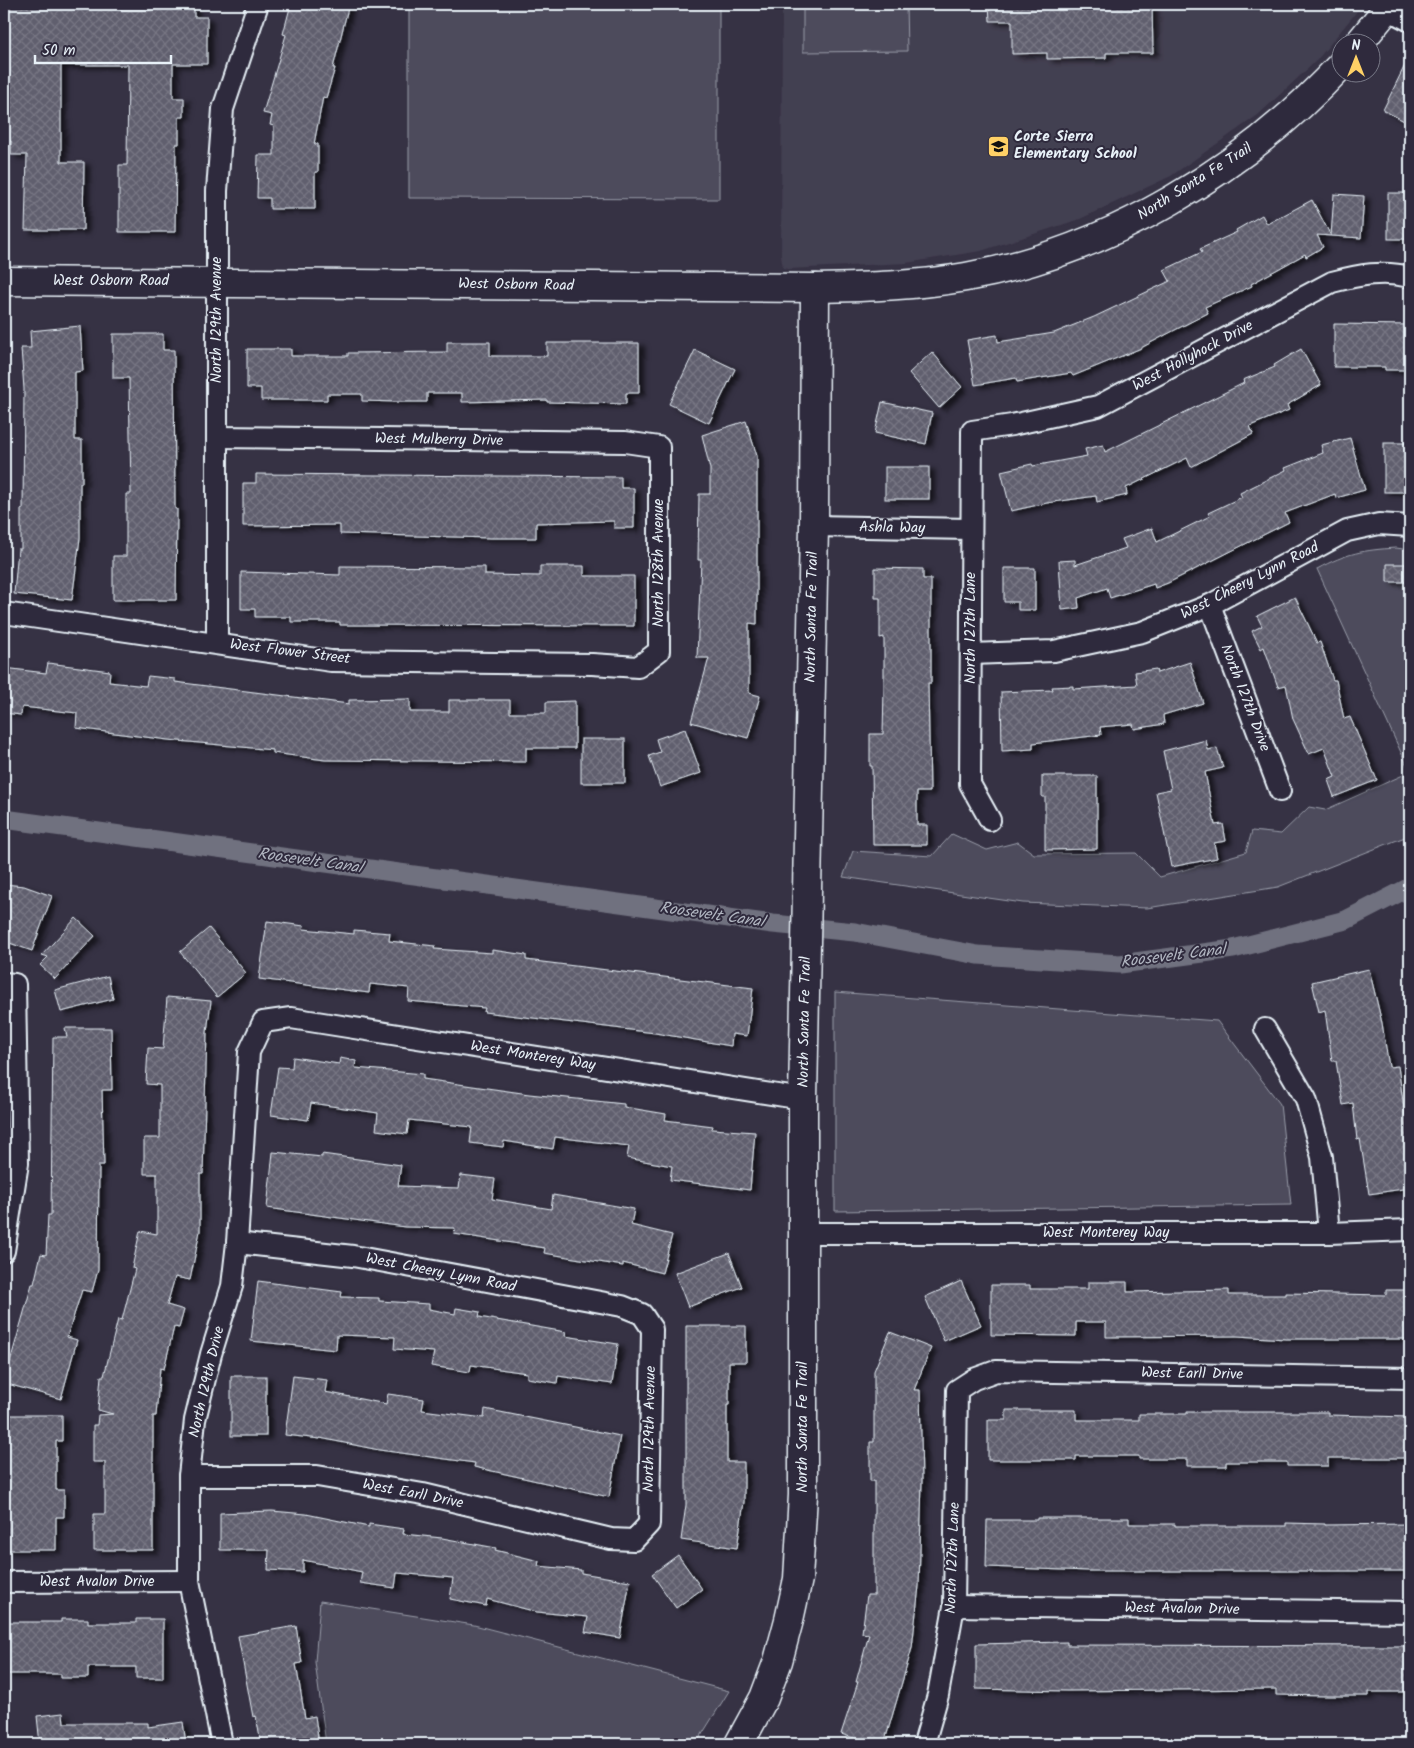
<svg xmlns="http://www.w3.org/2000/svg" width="1414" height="1748" font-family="Kalam,sans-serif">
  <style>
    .built { fill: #433f51 }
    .park { fill: #4d4b5c; stroke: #9a9eaa }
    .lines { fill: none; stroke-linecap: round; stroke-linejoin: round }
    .canal { stroke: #70717f; stroke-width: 19 }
    .building { fill: url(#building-cross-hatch); stroke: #e8f1f8; filter: url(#shadow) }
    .street-casing { stroke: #e8f1f8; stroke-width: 24 }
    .secondary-casing { stroke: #e8f1f8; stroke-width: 31 }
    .street { stroke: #2f2a3d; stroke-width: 20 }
    .secondary { stroke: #2f2a3d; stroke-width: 28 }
    .labels { text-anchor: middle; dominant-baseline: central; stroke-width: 4; stroke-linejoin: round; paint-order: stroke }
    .poi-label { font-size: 15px; font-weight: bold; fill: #e8f1f8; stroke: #2f2a3d; text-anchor: start }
    .street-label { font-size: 15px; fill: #e8f1f8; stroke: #2f2a3d }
    .water-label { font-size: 16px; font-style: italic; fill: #b2b7c2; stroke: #2f2a3d }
  </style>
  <defs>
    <pattern id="building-cross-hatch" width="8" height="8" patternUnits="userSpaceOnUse" patternTransform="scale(1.25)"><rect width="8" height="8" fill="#605e6e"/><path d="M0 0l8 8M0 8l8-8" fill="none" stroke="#777683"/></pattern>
    <filter id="shadow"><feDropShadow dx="5.5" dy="3" stdDeviation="2.5" flood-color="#0009"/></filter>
  </defs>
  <rect width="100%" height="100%" fill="#363244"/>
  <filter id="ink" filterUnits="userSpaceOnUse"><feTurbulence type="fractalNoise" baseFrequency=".02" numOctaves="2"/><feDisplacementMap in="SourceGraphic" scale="10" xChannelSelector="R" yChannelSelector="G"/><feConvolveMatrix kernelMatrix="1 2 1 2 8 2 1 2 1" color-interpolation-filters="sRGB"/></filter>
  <g filter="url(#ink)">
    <path class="built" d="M 782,4 L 1363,4 L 1317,60 L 1258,115 L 1171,176 L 1080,219 L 981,251 L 906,263 L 788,269 L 783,268 L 781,256 Z"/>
    <g class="park">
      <path d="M 409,4 L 719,4 L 719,199 L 409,198 Z"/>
      <path d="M 803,4 L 906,4 L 907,51 L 803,52 Z"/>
      <path d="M 1396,548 L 1410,550 L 1410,835 L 1278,887 L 1147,908 L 1023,903 L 843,877 L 853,851 L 932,856 L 952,834 L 987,850 L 1018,842 L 1034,854 L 1136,853 L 1160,877 L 1246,852 L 1252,831 L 1281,834 L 1309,807 L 1325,810 L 1410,772 L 1317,569 C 1347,553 1363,550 1396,548 Z"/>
      <path d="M 835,992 L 1217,1021 L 1280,1104 L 1291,1205 L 835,1211 Z"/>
      <path d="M 320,1601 L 474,1625 L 729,1691 L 696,1744 L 326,1744 L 315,1662 Z"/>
    </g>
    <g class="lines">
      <path class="canal" d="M 4,819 L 773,924 L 855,932 L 978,955 L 1120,964 L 1233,949 L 1346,920 L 1410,887"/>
    </g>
    <g class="building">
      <path d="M 291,4 L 349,4 L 333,68 L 335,68 L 326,98 L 323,97 L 314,144 L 318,144 L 318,172 L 315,172 L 315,209 L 270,209 L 270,198 L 257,198 L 258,155 L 274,155 L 274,126 L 270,125 L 272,115 L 263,113 L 286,35 L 283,34 Z"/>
      <path d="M 989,4 L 1152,4 L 1153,53 L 1106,53 L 1106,58 L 1047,59 L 1047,53 L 1012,54 L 1012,21 L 990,21 Z"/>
      <path d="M 4,6 L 121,7 L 121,10 L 150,10 L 150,6 L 194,7 L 194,17 L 207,17 L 207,64 L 173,64 L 173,98 L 184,98 L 184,117 L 179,117 L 179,144 L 176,144 L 175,232 L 119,232 L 119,165 L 127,165 L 128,65 L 61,65 L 61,162 L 84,162 L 83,230 L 25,230 L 27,155 L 11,155 L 11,141 L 4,141 L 4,98 L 9,98 L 9,64 L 4,64 Z"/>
      <path d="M 1410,55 L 1410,124 L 1383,110 Z"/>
      <rect x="1388" y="193" width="22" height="46"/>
      <path d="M 1334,194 L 1364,196 L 1361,238 L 1317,235 L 1323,247 L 1306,257 L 1305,254 L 1251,284 L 1252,286 L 1205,307 L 1208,313 L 1175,330 L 1139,349 L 1073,376 L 1071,373 L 1017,382 L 1016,378 L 975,385 L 967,340 L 997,335 L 998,342 L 1054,333 L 1094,317 L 1170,281 L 1164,270 L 1202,252 L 1200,249 L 1237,232 L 1236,230 L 1262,215 L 1267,224 L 1312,200 L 1331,236 Z"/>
      <path d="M 1334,324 L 1410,325 L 1410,370 L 1385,370 L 1385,367 L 1334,367 Z"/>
      <path d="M 80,326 L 83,371 L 75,372 L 75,440 L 82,440 L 82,483 L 80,483 L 80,538 L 72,600 L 14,594 L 18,549 L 21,549 L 21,509 L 23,509 L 24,389 L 21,348 L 31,348 L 30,331 Z"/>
      <path d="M 113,334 L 163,334 L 163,350 L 174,350 L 175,509 L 177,509 L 176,600 L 113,600 L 113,556 L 126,556 L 126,494 L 131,494 L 129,378 L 113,378 Z"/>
      <path d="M 447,342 L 490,342 L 490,356 L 547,356 L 547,343 L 639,343 L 639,393 L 626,393 L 626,404 L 547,402 L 547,400 L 462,402 L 462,393 L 427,393 L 427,402 L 397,402 L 362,401 L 362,394 L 327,394 L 327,400 L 261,400 L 261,388 L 247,388 L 247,349 L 291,349 L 291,356 L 348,356 L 348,353 L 447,352 Z"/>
      <path d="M 1301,349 L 1321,385 L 1287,405 L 1289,410 L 1250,426 L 1253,434 L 1191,467 L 1187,458 L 1126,488 L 1127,495 L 1097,502 L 1096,496 L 1047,503 L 1011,511 L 1001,471 L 1032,464 L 1033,466 L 1087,456 L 1085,449 L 1103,445 L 1105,452 L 1244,383 L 1243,380 L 1275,367 L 1274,365 Z"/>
      <path d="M 695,350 L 735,369 L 709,423 L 669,404 Z"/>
      <path d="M 932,352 L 962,387 L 939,408 L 909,373 Z"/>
      <path d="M 882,402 L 932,413 L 926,444 L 875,433 Z"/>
      <path d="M 746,421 L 757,456 L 757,624 L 749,623 L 749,693 L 760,696 L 748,738 L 691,722 L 709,658 L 697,658 L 701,560 L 698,560 L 699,494 L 710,494 L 710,469 L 702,435 Z"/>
      <path d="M 1350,438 L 1365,490 L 1336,498 L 1335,494 L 1285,513 L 1289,522 L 1168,583 L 1155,588 L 1154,584 L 1110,598 L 1107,588 L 1078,598 L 1079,608 L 1062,610 L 1059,561 L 1075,560 L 1075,565 L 1126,548 L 1122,539 L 1152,528 L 1157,542 L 1210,516 L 1208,513 L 1242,497 L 1240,493 L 1286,470 L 1285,468 L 1323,453 L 1321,445 Z"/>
      <rect x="1384" y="443" width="26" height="49"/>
      <rect x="885" y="467" width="44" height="32"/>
      <path d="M 256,474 L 621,477 L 621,488 L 634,488 L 634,528 L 614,528 L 614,521 L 536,523 L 536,538 L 491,538 L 340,534 L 340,525 L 243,526 L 243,483 L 256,483 Z"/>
      <path d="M 1387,564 L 1406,564 L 1407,582 L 1387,582 Z"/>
      <path d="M 340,566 L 485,567 L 485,575 L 540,576 L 540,566 L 584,566 L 584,576 L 634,576 L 634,626 L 340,625 L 340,622 L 291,622 L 291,617 L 255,617 L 255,609 L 241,609 L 241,572 L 340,575 Z"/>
      <path d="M 875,568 L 923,569 L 923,579 L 931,579 L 931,683 L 928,683 L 930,792 L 917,792 L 917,825 L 927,825 L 927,845 L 873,845 L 872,766 L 870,766 L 870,734 L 883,734 L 884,689 L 884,637 L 880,638 L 880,598 L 875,598 Z"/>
      <path d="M 1004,568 L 1035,568 L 1035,610 L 1018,610 L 1018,602 L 1004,602 Z"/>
      <path d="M 1295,597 L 1317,643 L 1320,642 L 1333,680 L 1336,680 L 1344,719 L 1350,717 L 1377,780 L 1334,797 L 1328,780 L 1335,777 L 1324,748 L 1309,754 L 1293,719 L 1286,685 L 1278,687 L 1264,647 L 1261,649 L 1252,631 L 1262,626 L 1257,616 Z"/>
      <path d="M 1190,662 L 1203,703 L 1163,715 L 1164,724 L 1134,729 L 1133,724 L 1100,727 L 1101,735 L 1033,743 L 1033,749 L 1002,751 L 1001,692 L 1053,690 L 1052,687 L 1073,686 L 1073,689 L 1137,685 L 1135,672 L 1156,669 L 1157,673 Z"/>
      <path d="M 48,663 L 110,671 L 109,682 L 146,686 L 148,676 L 175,679 L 175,682 L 349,704 L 349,700 L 410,699 L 410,712 L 449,712 L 449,700 L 510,700 L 510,713 L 546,713 L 546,702 L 575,701 L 575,748 L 526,748 L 526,762 L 325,760 L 273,753 L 273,750 L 168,740 L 76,728 L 77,713 L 22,707 L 21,715 L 4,713 L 4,668 L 46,673 Z"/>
      <path d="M 685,729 L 701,773 L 660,787 L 649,756 L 660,752 L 656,739 Z"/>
      <rect x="581" y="739" width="44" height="44"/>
      <path d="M 1206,740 L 1208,750 L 1217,748 L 1223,768 L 1205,772 L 1215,825 L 1223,824 L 1226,841 L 1214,843 L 1217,858 L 1171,867 L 1156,792 L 1171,789 L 1163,751 Z"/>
      <path d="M 1042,776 L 1097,776 L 1097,849 L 1045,850 L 1045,797 L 1042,797 Z"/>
      <path d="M 4,884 L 24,886 L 52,896 L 32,951 L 4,941 Z"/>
      <path d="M 76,918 L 95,936 L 55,979 L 40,965 L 48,957 L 42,955 Z"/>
      <path d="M 267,921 L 304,926 L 303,929 L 354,934 L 354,930 L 390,933 L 389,941 L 435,946 L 434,949 L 492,953 L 492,950 L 526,955 L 526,960 L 753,988 L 747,1036 L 732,1034 L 731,1046 L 655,1033 L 484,1012 L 485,1008 L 408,1001 L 409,988 L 370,984 L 369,993 L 259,979 Z"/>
      <path d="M 209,928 L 246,973 L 217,997 L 180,952 Z"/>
      <path d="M 1369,969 L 1382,1023 L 1389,1067 L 1398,1066 L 1405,1115 L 1410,1115 L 1410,1188 L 1369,1194 L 1360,1139 L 1357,1140 L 1353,1103 L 1343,1105 L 1336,1061 L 1332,1061 L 1325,1010 L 1319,1012 L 1312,982 Z"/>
      <path d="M 108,976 L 113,999 L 61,1012 L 55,990 Z"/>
      <path d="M 167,997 L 211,1001 L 207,1032 L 203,1174 L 200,1174 L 200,1231 L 190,1280 L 175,1277 L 167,1305 L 184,1310 L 179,1328 L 174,1327 L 164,1369 L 160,1368 L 156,1416 L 153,1416 L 153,1550 L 94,1550 L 94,1514 L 105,1514 L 105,1462 L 93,1462 L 93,1425 L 97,1425 L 98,1415 L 113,1414 L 98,1410 L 101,1376 L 104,1376 L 118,1319 L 122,1320 L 135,1269 L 132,1268 L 140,1231 L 157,1234 L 157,1174 L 144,1174 L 144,1138 L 160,1138 L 160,1085 L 146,1084 L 148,1048 L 163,1049 Z"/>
      <path d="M 65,1028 L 111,1028 L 112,1090 L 102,1090 L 104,1165 L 99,1165 L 98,1270 L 92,1292 L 82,1290 L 67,1337 L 77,1340 L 61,1399 L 4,1383 L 32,1284 L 34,1284 L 41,1254 L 46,1255 L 48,1215 L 51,1215 L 53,1037 L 67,1037 Z"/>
      <path d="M 293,1057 L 339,1064 L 340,1058 L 356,1061 L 355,1068 L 423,1074 L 423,1079 L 529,1094 L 624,1104 L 624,1107 L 666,1114 L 665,1120 L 713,1126 L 712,1129 L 755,1132 L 750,1190 L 670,1180 L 672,1166 L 627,1158 L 629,1146 L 555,1137 L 553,1149 L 504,1141 L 503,1147 L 470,1143 L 472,1127 L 409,1120 L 407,1134 L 376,1130 L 378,1113 L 311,1103 L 308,1120 L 271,1115 L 278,1067 L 292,1068 Z"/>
      <path d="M 273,1152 L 322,1157 L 322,1154 L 401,1165 L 398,1186 L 459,1188 L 461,1175 L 495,1179 L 492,1199 L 551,1209 L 553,1195 L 634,1209 L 631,1225 L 672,1235 L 662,1273 L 623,1263 L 623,1266 L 544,1253 L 545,1248 L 454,1234 L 455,1228 L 405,1227 L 267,1208 Z"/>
      <path d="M 729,1253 L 742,1287 L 688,1307 L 675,1273 Z"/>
      <path d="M 258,1281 L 342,1292 L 341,1297 L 379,1298 L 379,1301 L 429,1304 L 429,1309 L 455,1314 L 456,1308 L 480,1312 L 479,1317 L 566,1332 L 565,1336 L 618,1344 L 612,1384 L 558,1376 L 557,1383 L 527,1378 L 527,1373 L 471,1365 L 470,1372 L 431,1366 L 434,1352 L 394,1349 L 395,1337 L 337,1335 L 336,1350 L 251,1341 Z"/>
      <path d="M 961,1281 L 981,1325 L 944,1341 L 925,1297 Z"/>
      <path d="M 1088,1282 L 1127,1282 L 1127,1292 L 1229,1290 L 1229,1295 L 1286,1295 L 1286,1293 L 1386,1295 L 1386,1290 L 1410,1290 L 1410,1339 L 1286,1339 L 1237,1336 L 1106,1337 L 1106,1322 L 1076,1322 L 1076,1336 L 991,1335 L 991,1285 L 1030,1285 L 1030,1289 L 1088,1289 Z"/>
      <path d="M 686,1326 L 746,1326 L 746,1362 L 729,1362 L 729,1405 L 727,1405 L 727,1462 L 744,1462 L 744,1502 L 737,1548 L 681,1540 L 686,1505 Z"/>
      <path d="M 890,1332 L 931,1348 L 914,1390 L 920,1390 L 922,1481 L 919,1586 L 912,1648 L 884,1744 L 873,1744 L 841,1734 L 858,1682 L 856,1682 L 869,1634 L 862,1633 L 867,1595 L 874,1595 L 874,1481 L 870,1481 L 870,1442 L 874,1442 L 874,1371 Z"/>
      <rect x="231" y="1376" width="35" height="60"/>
      <path d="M 293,1376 L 327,1380 L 325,1392 L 386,1404 L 388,1394 L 424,1399 L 422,1410 L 484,1418 L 485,1409 L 620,1436 L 609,1497 L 474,1467 L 475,1463 L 379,1450 L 320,1438 L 320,1439 L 285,1435 Z"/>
      <path d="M 1006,1410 L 1076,1410 L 1076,1420 L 1139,1420 L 1139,1414 L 1187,1414 L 1187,1412 L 1328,1412 L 1328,1415 L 1410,1417 L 1410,1458 L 1328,1458 L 1328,1466 L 1287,1466 L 1287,1462 L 1226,1462 L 1226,1466 L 1187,1466 L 1187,1459 L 1139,1459 L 1139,1456 L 1076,1456 L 1076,1460 L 988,1460 L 988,1420 L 1006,1420 Z"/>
      <path d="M 4,1415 L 62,1415 L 62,1441 L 56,1441 L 56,1490 L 64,1490 L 64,1517 L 56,1517 L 56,1550 L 4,1550 Z"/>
      <path d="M 272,1511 L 306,1514 L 369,1527 L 369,1524 L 404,1529 L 403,1534 L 442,1538 L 496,1548 L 495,1550 L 539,1561 L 538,1566 L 581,1570 L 581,1573 L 630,1581 L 620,1638 L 585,1632 L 588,1617 L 537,1612 L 487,1599 L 486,1606 L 450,1599 L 453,1578 L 397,1573 L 395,1588 L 360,1583 L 362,1572 L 303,1560 L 303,1572 L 268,1570 L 269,1550 L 220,1550 L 220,1513 Z"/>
      <path d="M 1037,1518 L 1129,1518 L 1129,1524 L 1175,1524 L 1175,1526 L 1286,1526 L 1286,1523 L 1325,1524 L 1325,1525 L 1410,1524 L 1410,1571 L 1089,1571 L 986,1567 L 987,1520 L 1037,1520 Z"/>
      <path d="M 678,1555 L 702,1589 L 676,1608 L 652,1574 Z"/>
      <path d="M 61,1619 L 88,1619 L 88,1623 L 136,1623 L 136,1619 L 163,1619 L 163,1678 L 136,1678 L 136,1667 L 88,1667 L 88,1678 L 61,1678 L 61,1674 L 4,1674 L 4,1622 L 61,1622 Z"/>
      <path d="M 296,1626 L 302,1663 L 296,1664 L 305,1718 L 315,1716 L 319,1744 L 261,1744 L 256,1716 L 253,1717 L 238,1636 Z"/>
      <path d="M 1067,1642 L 1067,1645 L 1410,1646 L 1410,1692 L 1369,1692 L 1369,1696 L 1329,1696 L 1276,1695 L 1276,1689 L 1067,1691 L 976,1689 L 976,1644 Z"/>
      <path d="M 63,1713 L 64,1723 L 148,1723 L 148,1727 L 183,1722 L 186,1744 L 40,1744 L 37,1716 Z"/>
    </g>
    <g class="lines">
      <defs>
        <g id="street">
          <path d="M 1387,9 L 1410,21"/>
          <path d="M 814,526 L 970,529"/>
          <path d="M 1210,605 L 1280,791"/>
          <path d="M 4,613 L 331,661 L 592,664 L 638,667 L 659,651 L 659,447 L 625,442 L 218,437"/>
          <path d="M 217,643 L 217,191 L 223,109 L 258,4"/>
          <path d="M 972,654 L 1054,651 L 1142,632 L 1210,605 L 1347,531 L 1379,524 L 1410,526"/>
          <path d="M 990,820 L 970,784 L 972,431 L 1012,425 L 1098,406 L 1332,282 C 1359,275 1383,270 1410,277"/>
          <path d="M 4,983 L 15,984 L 18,1163 L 4,1251"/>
          <path d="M 1265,1029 L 1306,1099 L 1322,1157 L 1329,1233"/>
          <path d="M 802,1233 L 1329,1233 L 1410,1230"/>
          <path d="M 189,1476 L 317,1476 L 423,1494 L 611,1539 L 634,1540 L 649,1524 L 652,1329 L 642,1314 L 622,1306 L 353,1256 L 237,1243"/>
          <path d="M 4,1582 L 189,1581"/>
          <path d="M 954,1606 L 1410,1612"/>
          <path d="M 222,1744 L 189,1581 L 189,1476 L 195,1420 L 211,1354 L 232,1286 L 237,1243 L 249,1052 L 263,1022 L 291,1018 L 803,1099"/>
          <path d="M 924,1744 L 938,1695 L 954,1606 L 957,1390 L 974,1379 L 996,1371 L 1410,1378"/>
        </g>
        <g id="secondary">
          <path d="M 1360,42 L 1391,4"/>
          <path d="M 4,281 L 815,288 C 866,287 916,286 966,277 C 1108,252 1245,169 1342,64"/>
          <path d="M 739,1744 L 764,1698 L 778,1661 L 789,1620 L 798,1579 L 803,1495 L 803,1099 L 814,526 L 815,288"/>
        </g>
      </defs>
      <use href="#street" class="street-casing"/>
      <use href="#secondary" class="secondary-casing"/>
      <use href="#street" class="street"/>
      <use href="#secondary" class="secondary"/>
    </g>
  </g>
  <defs>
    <symbol id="school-square" viewBox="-11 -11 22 22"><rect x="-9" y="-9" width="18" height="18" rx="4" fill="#ffd166" stroke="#2f2a3d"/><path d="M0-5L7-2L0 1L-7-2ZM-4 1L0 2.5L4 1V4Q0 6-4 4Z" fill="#111"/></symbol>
  </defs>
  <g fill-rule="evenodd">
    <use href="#school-square" x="986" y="134" width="25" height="25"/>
  </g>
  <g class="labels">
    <g class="poi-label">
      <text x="1014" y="137">Corte Sierra<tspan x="1014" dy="17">Elementary School</tspan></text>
    </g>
    <g class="street-label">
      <text transform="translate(1195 182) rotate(-32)">North Santa Fe Trail</text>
      <text x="111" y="281">West Osborn Road</text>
      <text transform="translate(516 285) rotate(1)">West Osborn Road</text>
      <text transform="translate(217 320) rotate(-90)">North 129th Avenue</text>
      <text transform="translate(1193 356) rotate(-28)">West Hollyhock Drive</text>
      <text transform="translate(439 440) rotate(1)">West Mulberry Drive</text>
      <text transform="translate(892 528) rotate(1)">Ashla Way</text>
      <text transform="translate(659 563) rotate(-90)">North 128th Avenue</text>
      <text transform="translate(1250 581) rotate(-27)">West Cheery Lynn Road</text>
      <text transform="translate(812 617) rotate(-89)">North Santa Fe Trail</text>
      <text transform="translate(971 628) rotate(-90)">North 127th Lane</text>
      <text transform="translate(290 652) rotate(7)">West Flower Street</text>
      <text transform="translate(1245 698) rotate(69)">North 127th Drive</text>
      <text transform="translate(805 1022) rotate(-89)">North Santa Fe Trail</text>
      <text transform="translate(533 1056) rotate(9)">West Monterey Way</text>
      <text x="1106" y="1233">West Monterey Way</text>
      <text transform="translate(441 1273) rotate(11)">West Cheery Lynn Road</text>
      <text transform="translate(1192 1374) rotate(1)">West Earll Drive</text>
      <text transform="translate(207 1382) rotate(-77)">North 129th Drive</text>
      <text transform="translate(803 1427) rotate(-90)">North Santa Fe Trail</text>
      <text transform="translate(650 1429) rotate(-89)">North 129th Avenue</text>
      <text transform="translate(413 1494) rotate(11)">West Earll Drive</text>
      <text transform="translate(953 1558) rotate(-88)">North 127th Lane</text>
      <text x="97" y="1582">West Avalon Drive</text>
      <text transform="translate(1182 1609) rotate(1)">West Avalon Drive</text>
    </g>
    <g class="water-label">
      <text transform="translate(310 861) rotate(8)">Roosevelt Canal</text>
      <text transform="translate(712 915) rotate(8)">Roosevelt Canal</text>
      <text transform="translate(1173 956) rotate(-7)">Roosevelt Canal</text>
    </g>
  </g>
  <rect width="1414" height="1748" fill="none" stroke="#2f2a3d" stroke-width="20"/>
  <rect x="10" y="10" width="1394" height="1728" fill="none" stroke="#e8f1f8" stroke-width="2" filter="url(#ink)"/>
  <g transform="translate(1356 58)"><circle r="24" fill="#2f2a3d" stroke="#797a88"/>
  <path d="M0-4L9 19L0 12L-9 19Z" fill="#ffd166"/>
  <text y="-8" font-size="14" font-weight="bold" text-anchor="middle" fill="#e8f1f8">N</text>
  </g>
  <path d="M35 55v8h136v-8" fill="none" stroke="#e8f1f8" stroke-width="2.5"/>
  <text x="42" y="55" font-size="15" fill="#e8f1f8" stroke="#2f2a3d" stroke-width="4" paint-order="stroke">50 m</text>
</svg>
